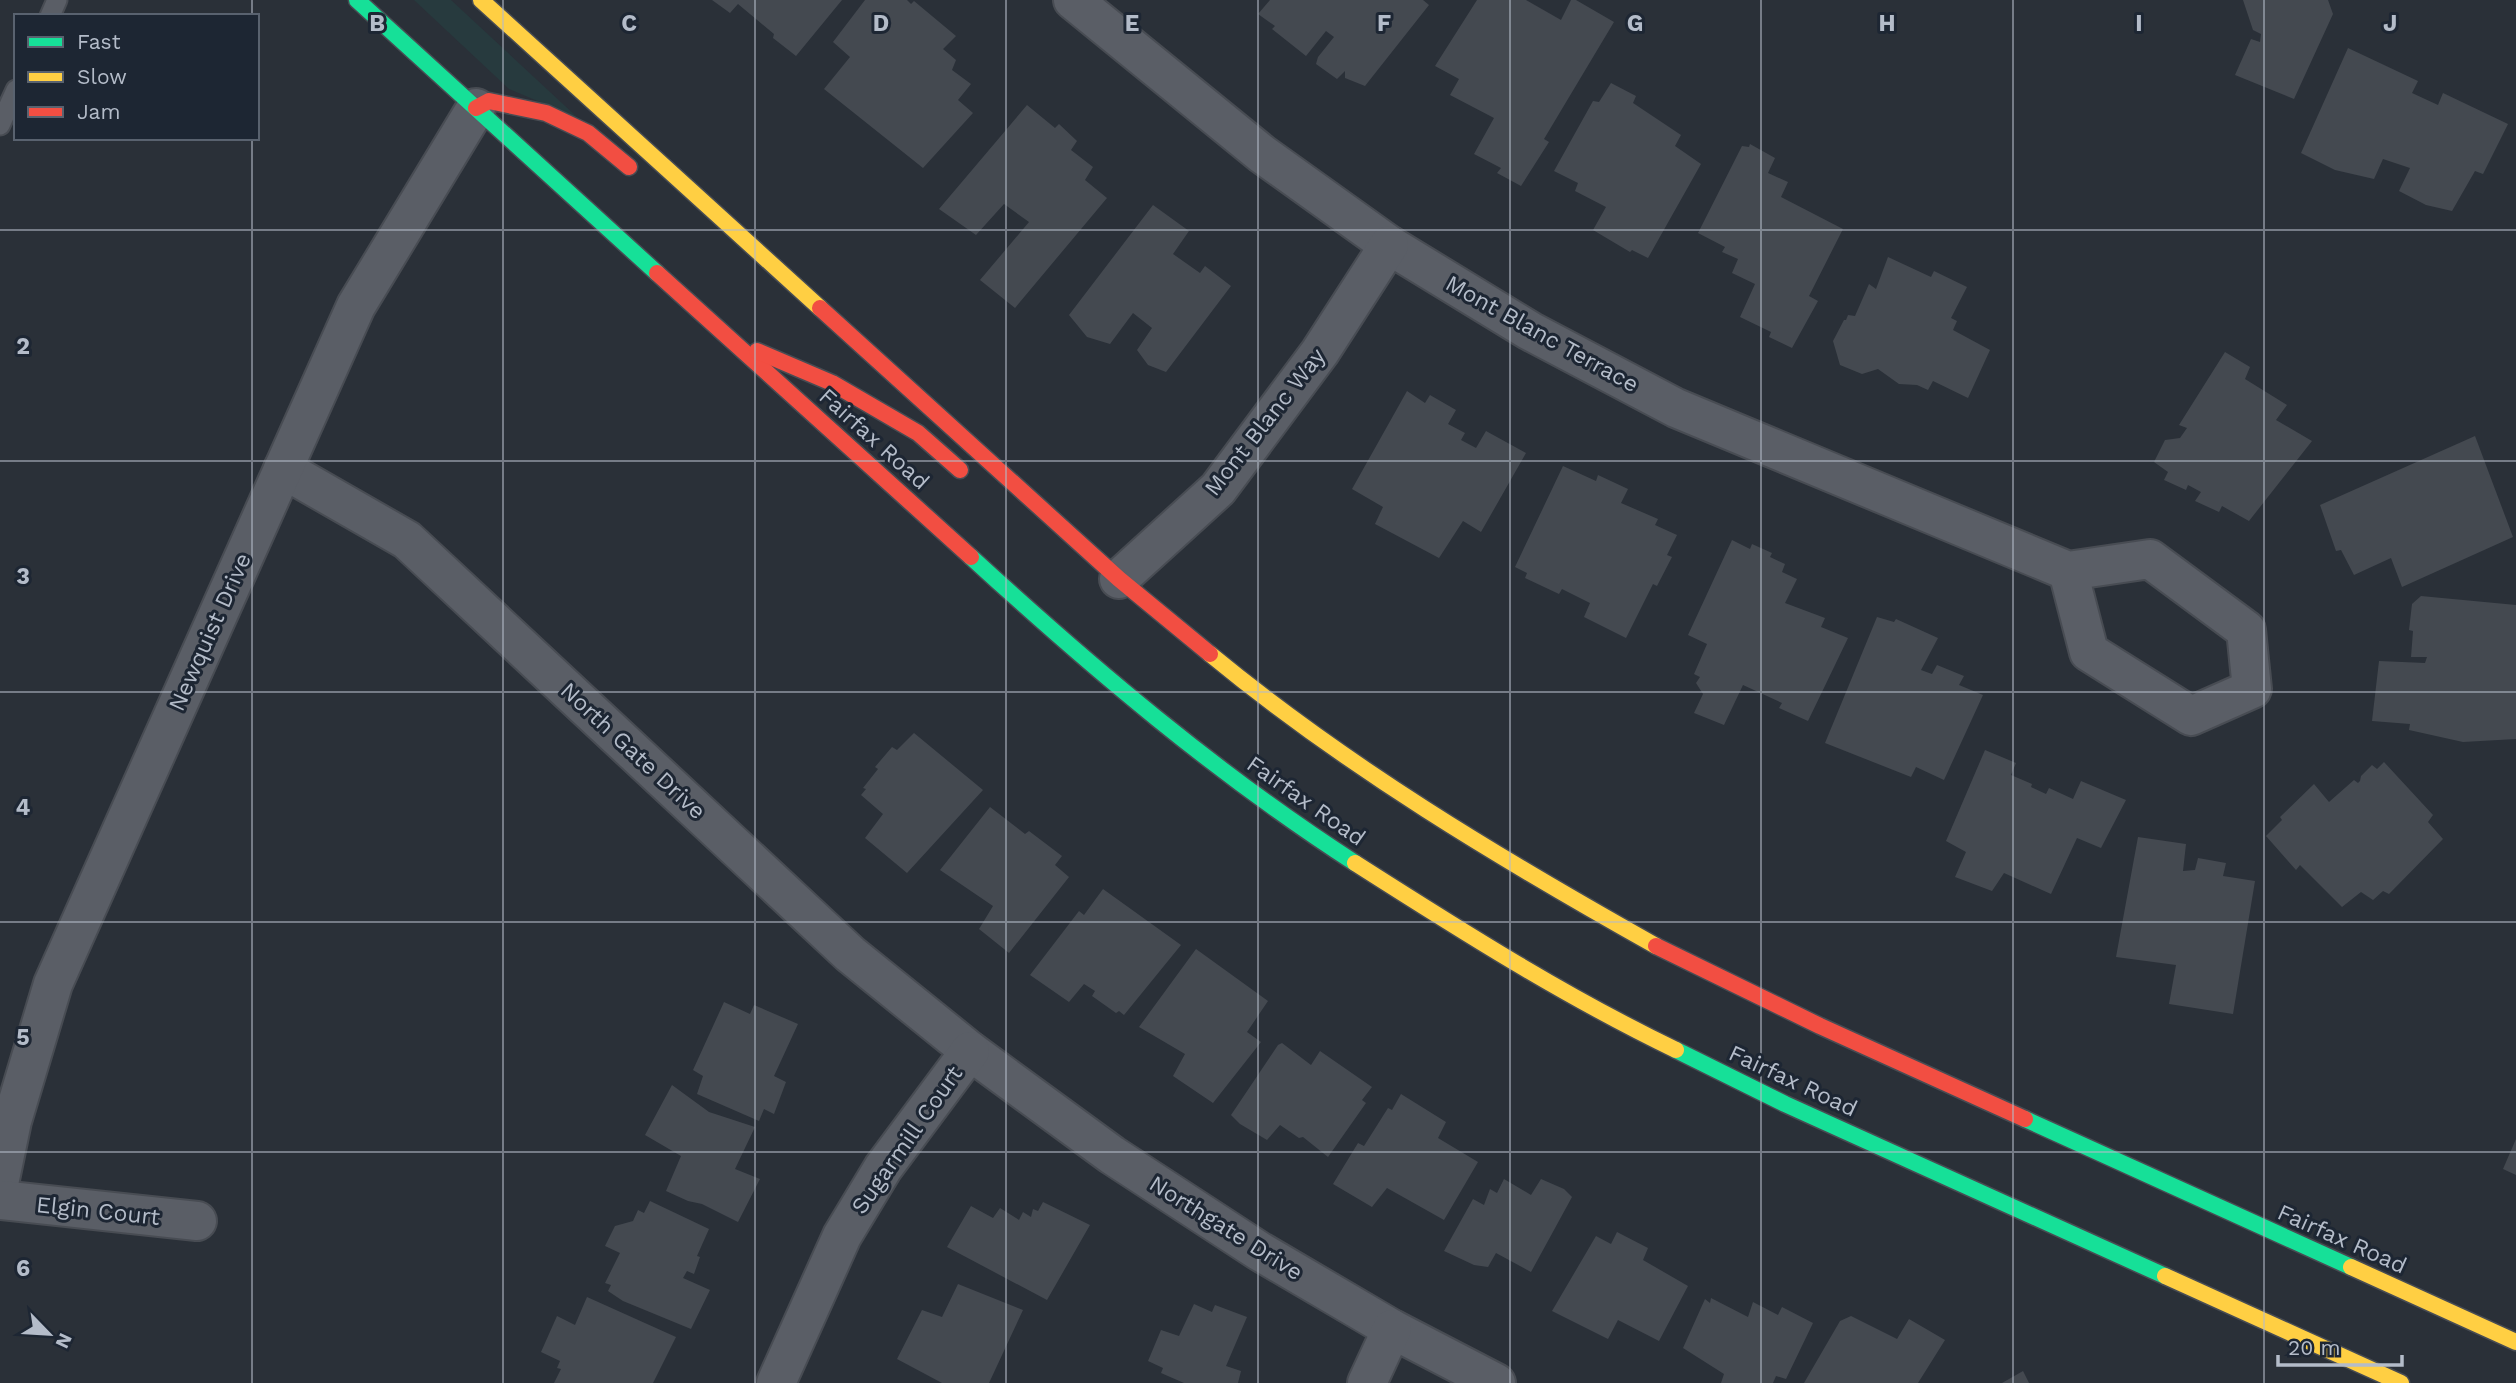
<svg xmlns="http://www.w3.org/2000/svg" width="2516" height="1383" font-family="'Work Sans',sans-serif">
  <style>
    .green { fill: #273a3e }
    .building { fill: #444950 }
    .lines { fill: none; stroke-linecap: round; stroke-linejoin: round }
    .lane-casing { stroke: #484c53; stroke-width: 23 }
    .street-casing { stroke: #484c53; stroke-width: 42 }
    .fast-casing { stroke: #484c53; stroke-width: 19 }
    .slow-casing { stroke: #484c53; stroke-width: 19 }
    .jam-casing { stroke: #484c53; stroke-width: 19 }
    .lane { stroke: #5a5e66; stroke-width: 19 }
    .street { stroke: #5a5e66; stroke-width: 38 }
    .fast { stroke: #16e098; stroke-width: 16 }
    .slow { stroke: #ffcf43; stroke-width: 16 }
    .jam { stroke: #f24e42; stroke-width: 16 }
    .grid { fill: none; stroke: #b4bcc9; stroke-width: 2; stroke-opacity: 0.55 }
    .labels { text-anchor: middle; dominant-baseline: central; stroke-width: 6; stroke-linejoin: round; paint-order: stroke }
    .street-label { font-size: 23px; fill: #b4bcc9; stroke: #1d2633 }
    .grid-label { font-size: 23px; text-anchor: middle; font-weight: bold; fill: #b4bcc9; stroke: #1d2633; stroke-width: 6; stroke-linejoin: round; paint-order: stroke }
  </style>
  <rect width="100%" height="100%" fill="#2a3038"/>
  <path class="green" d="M 414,0 L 451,0 L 578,118 L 509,89 Z"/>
  <g class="building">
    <path d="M 712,0 L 842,0 L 796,56 L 773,38 L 774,34 L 738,4 L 730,13 Z"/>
    <path d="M 865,0 L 907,0 L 911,4 L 914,1 L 956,36 L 943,49 L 956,60 L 952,70 L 971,84 L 958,100 L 973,113 L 923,168 L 824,89 L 850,57 L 833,42 Z"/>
    <path d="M 1270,0 L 1423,0 L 1429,5 L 1365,86 L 1345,78 L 1345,71 L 1337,79 L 1316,64 L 1318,57 L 1334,37 L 1326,31 L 1306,56 L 1272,29 L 1275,26 L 1258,14 Z"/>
    <path d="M 1477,0 L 1526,0 L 1561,20 L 1571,0 L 1576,0 L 1614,22 L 1544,139 L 1549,142 L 1521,186 L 1497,173 L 1501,168 L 1474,154 L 1494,118 L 1450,95 L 1459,79 L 1435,66 Z"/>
    <path d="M 2243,0 L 2328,0 L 2333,14 L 2294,99 L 2235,75 L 2251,39 L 2260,42 L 2261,34 L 2253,30 Z"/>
    <path d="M 2348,48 L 2418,81 L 2412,93 L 2438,105 L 2443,93 L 2508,124 L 2483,174 L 2475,171 L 2452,211 L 2426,205 L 2399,191 L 2410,168 L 2383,159 L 2374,179 L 2335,170 L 2301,153 Z"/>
    <path d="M 1611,83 L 1636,96 L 1633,103 L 1681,135 L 1675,146 L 1701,164 L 1648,258 L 1632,250 L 1630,252 L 1593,230 L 1606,207 L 1575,191 L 1578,183 L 1554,171 L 1593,101 L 1599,102 Z"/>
    <path d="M 1027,105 L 1055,128 L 1059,124 L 1077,141 L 1071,150 L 1093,167 L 1085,180 L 1107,198 L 1015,308 L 980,280 L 1029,222 L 1004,204 L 976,235 L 939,209 Z"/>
    <path d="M 1750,144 L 1775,158 L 1768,173 L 1788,182 L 1781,197 L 1843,229 L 1809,296 L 1818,301 L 1792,348 L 1769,337 L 1771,332 L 1740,317 L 1755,284 L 1732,273 L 1738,259 L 1722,252 L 1725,247 L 1698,233 L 1742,146 L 1749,147 Z"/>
    <path d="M 1153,205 L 1189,231 L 1173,254 L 1200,273 L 1205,266 L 1231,286 L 1166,372 L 1148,365 L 1137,350 L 1152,328 L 1133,313 L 1110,344 L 1087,337 L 1069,315 Z"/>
    <path d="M 1888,257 L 1931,277 L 1934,271 L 1967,287 L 1951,318 L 1957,321 L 1953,330 L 1990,350 L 1968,398 L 1933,381 L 1928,390 L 1917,385 L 1899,384 L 1878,369 L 1862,374 L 1840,365 L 1833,341 L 1844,320 L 1846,320 L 1848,315 L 1855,316 L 1869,284 L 1876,289 Z"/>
    <path d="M 2225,352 L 2250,367 L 2245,379 L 2287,405 L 2276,420 L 2312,441 L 2249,521 L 2222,506 L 2219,512 L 2195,501 L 2201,492 L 2188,485 L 2186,490 L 2164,480 L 2168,472 L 2154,462 L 2165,440 L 2180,438 L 2187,428 L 2179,425 Z"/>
    <path d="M 1407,391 L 1425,403 L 1430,395 L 1456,410 L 1448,424 L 1465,433 L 1461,440 L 1476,448 L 1486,431 L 1526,453 L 1481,532 L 1463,521 L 1439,558 L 1375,524 L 1383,507 L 1352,489 Z"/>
    <path d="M 2475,436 L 2513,537 L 2402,587 L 2391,558 L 2354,575 L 2341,550 L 2336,551 L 2320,505 Z"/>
    <path d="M 1563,466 L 1596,481 L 1598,475 L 1628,489 L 1621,503 L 1658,519 L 1655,525 L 1677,535 L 1667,555 L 1672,557 L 1657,586 L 1653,584 L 1626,638 L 1584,617 L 1590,603 L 1562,589 L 1559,594 L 1525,578 L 1527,573 L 1515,567 Z"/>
    <path d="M 1732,540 L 1750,549 L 1752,544 L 1772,553 L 1770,557 L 1785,564 L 1782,572 L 1797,579 L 1785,603 L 1825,618 L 1821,627 L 1848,638 L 1808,721 L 1779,708 L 1782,703 L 1743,685 L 1724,725 L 1694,713 L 1703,694 L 1696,683 L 1700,677 L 1694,674 L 1707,644 L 1688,635 Z"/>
    <path d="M 2421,596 L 2516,605 L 2516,739 L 2463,742 L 2409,730 L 2410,724 L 2372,721 L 2379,661 L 2425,663 L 2427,657 L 2411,657 L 2413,631 L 2409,630 L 2412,604 Z"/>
    <path d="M 1877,617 L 1894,622 L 1896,619 L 1938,638 L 1921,670 L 1932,674 L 1937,665 L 1964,676 L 1959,685 L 1983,695 L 1944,780 L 1916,767 L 1911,777 L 1825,743 Z"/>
    <path d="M 914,733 L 983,790 L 907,873 L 865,838 L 883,814 L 861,795 L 866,789 L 863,788 L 878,769 L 875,767 L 892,747 L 897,750 Z"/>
    <path d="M 1985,750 L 2016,763 L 2011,775 L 2032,784 L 2031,787 L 2046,794 L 2049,788 L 2073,799 L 2081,781 L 2126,800 L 2101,848 L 2077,838 L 2051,894 L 2004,873 L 1992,891 L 1955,877 L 1966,852 L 1946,841 Z"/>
    <path d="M 2384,762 L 2433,815 L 2428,822 L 2443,839 L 2389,894 L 2383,891 L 2373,900 L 2361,892 L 2342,907 L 2300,865 L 2296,870 L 2266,836 L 2282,820 L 2280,817 L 2314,784 L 2329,802 L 2354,780 L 2358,783 L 2360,781 L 2361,776 L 2372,765 L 2377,769 Z"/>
    <path d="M 990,807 L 1025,834 L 1029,831 L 1062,856 L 1055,865 L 1069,877 L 1009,953 L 979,929 L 993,906 L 940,870 Z"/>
    <path d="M 2138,837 L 2186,844 L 2183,871 L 2195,870 L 2198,858 L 2226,863 L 2223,876 L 2255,881 L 2233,1014 L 2169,1004 L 2176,965 L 2116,957 Z"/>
    <path d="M 1103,889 L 1181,945 L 1124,1015 L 1119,1011 L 1116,1013 L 1092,996 L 1095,991 L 1084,984 L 1069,1002 L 1030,975 L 1079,911 L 1084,915 Z"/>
    <path d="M 1196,949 L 1268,1001 L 1247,1032 L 1261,1042 L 1213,1103 L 1173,1076 L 1185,1054 L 1139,1027 Z"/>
    <path d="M 724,1002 L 750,1014 L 754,1005 L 798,1024 L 774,1076 L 786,1082 L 774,1114 L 764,1109 L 759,1121 L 697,1094 L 703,1076 L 693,1070 Z"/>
    <path d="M 1282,1043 L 1311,1065 L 1320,1051 L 1372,1087 L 1362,1100 L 1366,1103 L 1328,1157 L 1303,1137 L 1299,1138 L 1280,1125 L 1267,1140 L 1240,1124 L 1231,1115 L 1278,1045 Z"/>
    <path d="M 672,1085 L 709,1112 L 755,1127 L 735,1169 L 760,1179 L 738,1222 L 702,1204 L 688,1201 L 666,1191 L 681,1156 L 645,1135 Z"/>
    <path d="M 1401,1094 L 1446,1122 L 1438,1138 L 1478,1162 L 1444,1220 L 1387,1188 L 1372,1207 L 1333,1184 L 1358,1143 L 1364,1146 L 1388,1108 L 1392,1110 Z"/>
    <path d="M 2516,1139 L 2516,1175 L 2503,1169 Z"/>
    <path d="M 1504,1179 L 1531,1195 L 1541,1179 L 1564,1189 L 1572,1197 L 1531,1272 L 1496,1253 L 1488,1267 L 1474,1265 L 1444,1251 L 1473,1199 L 1484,1205 L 1490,1189 L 1497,1193 Z"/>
    <path d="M 650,1201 L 709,1229 L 697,1256 L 700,1257 L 694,1274 L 687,1271 L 683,1278 L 710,1290 L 691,1329 L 623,1301 L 608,1291 L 611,1285 L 605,1283 L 620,1253 L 605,1246 L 615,1226 L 633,1221 L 638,1210 L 644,1213 Z"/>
    <path d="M 1043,1202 L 1090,1225 L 1047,1300 L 947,1247 L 971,1206 L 993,1218 L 1000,1208 L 1019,1220 L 1023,1212 L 1031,1217 L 1033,1209 L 1038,1211 Z"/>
    <path d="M 1617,1232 L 1648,1248 L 1643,1260 L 1688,1286 L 1659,1341 L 1618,1320 L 1608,1339 L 1552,1311 L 1596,1236 L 1611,1244 Z"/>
    <path d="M 958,1284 L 1023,1310 L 989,1383 L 942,1383 L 897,1359 L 922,1310 L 942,1317 Z"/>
    <path d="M 587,1297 L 676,1337 L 653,1383 L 554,1383 L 561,1369 L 557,1368 L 560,1361 L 541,1352 L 557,1316 L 575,1325 Z"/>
    <path d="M 1711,1298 L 1748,1317 L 1753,1302 L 1778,1315 L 1782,1307 L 1813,1323 L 1786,1379 L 1776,1376 L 1773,1383 L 1721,1383 L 1724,1374 L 1683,1348 L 1705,1299 L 1710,1303 Z"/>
    <path d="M 1194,1304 L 1212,1312 L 1215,1305 L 1247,1317 L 1226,1366 L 1241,1371 L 1238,1383 L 1184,1383 L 1161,1373 L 1163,1368 L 1148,1361 L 1161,1330 L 1179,1336 Z"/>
    <path d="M 1851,1316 L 1897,1339 L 1909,1319 L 1945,1340 L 1918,1383 L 1804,1383 L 1840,1321 Z"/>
    <path d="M 2023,1371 L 2029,1383 L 2002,1383 Z"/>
  </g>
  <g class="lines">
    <defs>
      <g id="lane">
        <path d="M 50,16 L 57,0"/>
        <path d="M 0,125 L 16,90"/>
      </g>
      <g id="street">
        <path d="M 1073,0 L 1262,154 L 1389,245 L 1530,331 L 1676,408 L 2068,571 L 2150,559 L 2246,630 L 2252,689 L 2191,716 L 2089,652 L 2068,571"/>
        <path d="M 283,469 L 407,540 L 850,954 L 970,1051 L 1112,1155 L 1259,1251 L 1392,1329 L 1496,1383"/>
        <path d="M 1119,579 L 1218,489 L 1320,352 L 1389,245"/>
        <path d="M 0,1179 L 12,1121 L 53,984 L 356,306 L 476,108"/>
        <path d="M 0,1200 L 197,1221"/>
        <path d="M 776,1383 L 842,1236 L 883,1168 L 970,1051"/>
        <path d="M 1367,1383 L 1392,1329"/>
      </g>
      <g id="fast">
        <path d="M 357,0 L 657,273"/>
        <path d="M 971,557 C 1092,668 1217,774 1355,863"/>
        <path d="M 1676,1050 L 1785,1104 L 2165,1276"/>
        <path d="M 2025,1119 L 2351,1267"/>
      </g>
      <g id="slow">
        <path d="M 481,0 L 820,308"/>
        <path d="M 1210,654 C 1347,767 1501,859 1656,946"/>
        <path d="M 1355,863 C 1460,930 1564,996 1676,1050"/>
        <path d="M 2351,1267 L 2516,1342"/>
        <path d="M 2165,1276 L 2401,1383"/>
      </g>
      <g id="jam">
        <path d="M 476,108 L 489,101 L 546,113 L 588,133 L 629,167"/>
        <path d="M 657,273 L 971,557"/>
        <path d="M 820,308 L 1119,579 L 1210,654"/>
        <path d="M 757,351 L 832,383 L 918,433 L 960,470"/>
        <path d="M 1656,946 L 1820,1026 L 2025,1119"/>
      </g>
    </defs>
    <use href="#lane" class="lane-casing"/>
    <use href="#street" class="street-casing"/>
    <use href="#fast" class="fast-casing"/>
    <use href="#slow" class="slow-casing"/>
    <use href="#jam" class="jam-casing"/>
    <use href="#lane" class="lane"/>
    <use href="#street" class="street"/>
    <use href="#fast" class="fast"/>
    <use href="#slow" class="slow"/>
    <use href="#jam" class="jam"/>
  </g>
  <path class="grid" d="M 252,0 L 252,16M 503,0 L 503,1383M 755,0 L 755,1383M 1006,0 L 1006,1383M 1258,0 L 1258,1383M 1510,0 L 1510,1383M 1761,0 L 1761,1383M 2013,0 L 2013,1383M 2264,0 L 2264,1383M 252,138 L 252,1383M 0,230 L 2516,230M 0,461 L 2516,461M 0,692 L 2516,692M 0,922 L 2516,922M 0,1152 L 2516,1152"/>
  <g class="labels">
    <g class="street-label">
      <text transform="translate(1542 334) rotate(29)">Mont Blanc Terrace</text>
      <text transform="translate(1265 422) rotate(-52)">Mont Blanc Way</text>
      <text transform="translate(874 439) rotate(42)">Fairfax Road</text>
      <text transform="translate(210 632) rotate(-66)">Newquist Drive</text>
      <text transform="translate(633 751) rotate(43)">North Gate Drive</text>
      <text transform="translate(1306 801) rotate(35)">Fairfax Road</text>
      <text transform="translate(1793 1081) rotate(25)">Fairfax Road</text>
      <text transform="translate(907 1140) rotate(-55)">Sugarmill Court</text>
      <text transform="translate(98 1211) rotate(6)">Elgin Court</text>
      <text transform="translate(1226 1228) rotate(32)">Northgate Drive</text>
      <text transform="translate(2342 1239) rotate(24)">Fairfax Road</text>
    </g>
  </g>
  <g class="grid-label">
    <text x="377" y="31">B</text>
    <text x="629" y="31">C</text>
    <text x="881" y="31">D</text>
    <text x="1132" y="31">E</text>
    <text x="1384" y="31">F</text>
    <text x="1635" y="31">G</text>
    <text x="1887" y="31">H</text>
    <text x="2139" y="31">I</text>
    <text x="2390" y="31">J</text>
    <text x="23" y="354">2</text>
    <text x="23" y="584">3</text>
    <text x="23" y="815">4</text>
    <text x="23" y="1045">5</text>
    <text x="23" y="1276">6</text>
  </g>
  <rect x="14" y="14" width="245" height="126" fill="#1d2633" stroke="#59626f" stroke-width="2"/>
  <rect x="28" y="37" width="35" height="10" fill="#16e098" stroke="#59626f" stroke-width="2"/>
  <text x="77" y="49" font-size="21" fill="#b4bcc9">Fast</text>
  <rect x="28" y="72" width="35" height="10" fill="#ffcf43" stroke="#59626f" stroke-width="2"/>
  <text x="77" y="84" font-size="21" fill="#b4bcc9">Slow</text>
  <rect x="28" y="107" width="35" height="10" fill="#f24e42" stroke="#59626f" stroke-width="2"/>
  <text x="77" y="119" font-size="21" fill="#b4bcc9">Jam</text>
  <g transform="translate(49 1334) rotate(115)" stroke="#1d2633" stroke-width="5" paint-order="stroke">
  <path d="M0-5L12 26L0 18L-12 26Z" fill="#b4bcc9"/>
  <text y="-10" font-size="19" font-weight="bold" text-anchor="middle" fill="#b4bcc9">N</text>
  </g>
  <path d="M2278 1355v10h124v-10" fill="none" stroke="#b4bcc9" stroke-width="3.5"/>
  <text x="2288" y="1355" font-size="21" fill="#b4bcc9" stroke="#1d2633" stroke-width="5" paint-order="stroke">20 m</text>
</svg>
